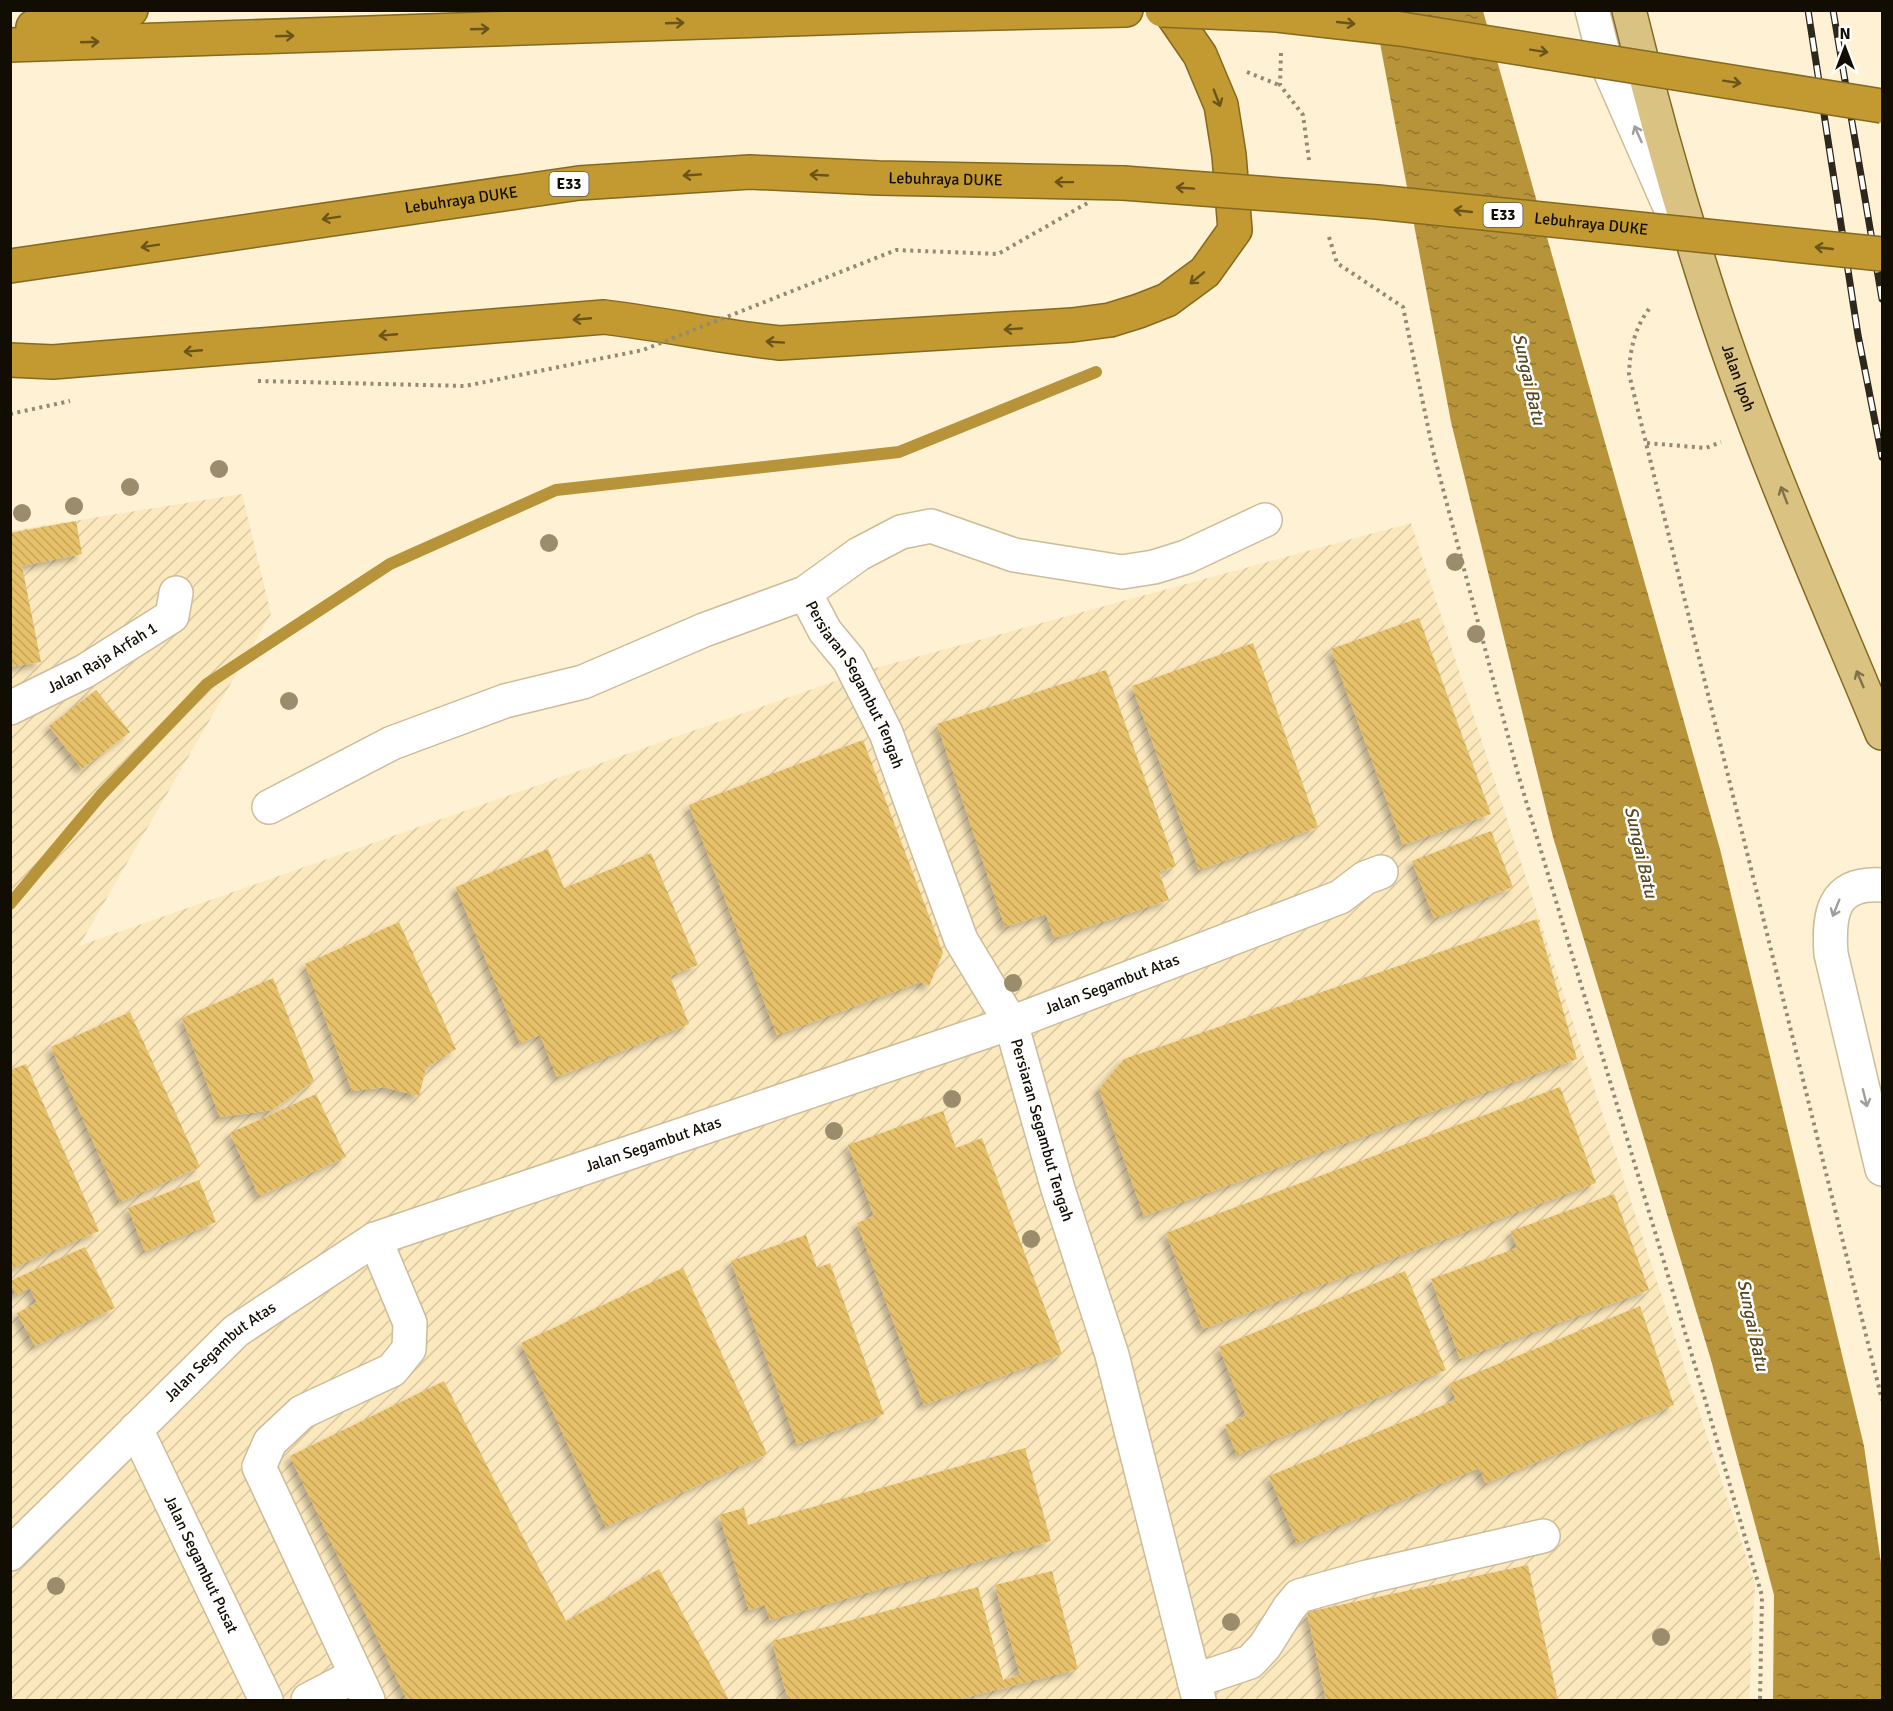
<svg xmlns="http://www.w3.org/2000/svg" width="1893" height="1711" font-family="Signika,sans-serif">
  <style>
    .industrial { fill: url(#industrial-furrows) }
    .water { fill: url(#water-ripples) }
    .lines { fill: none; stroke-linecap: round; stroke-linejoin: round }
    .stream { stroke: #b7933a; stroke-width: 12 }
    .building { fill: url(#building-back-hatch); filter: url(#shadow) }
    .minor-casing { stroke: #ccbc9a; stroke-width: 36 }
    .major-casing { stroke: #846921; stroke-width: 36 }
    .highway-casing { stroke: #846921; stroke-width: 36 }
    .path { stroke: #938a75; stroke-width: 4; stroke-dasharray: 3 4.5; stroke-linecap: butt }
    .minor { stroke: #fff; stroke-width: 33 }
    .major { stroke: #dac283; stroke-width: 33 }
    .highway { stroke: #c29a31; stroke-width: 33 }
    .rail-casing { stroke: #2e281c; stroke-width: 7 }
    .rail { stroke: #fff; stroke-width: 4.5; stroke-dasharray: 14; stroke-linecap: butt }
    .highway-bridge-casing { stroke: #846921; stroke-width: 36; stroke-linecap: butt }
    .path-bridge { stroke: #938a75; stroke-width: 4; stroke-dasharray: 3 4.5; stroke-linecap: butt }
    .highway-bridge { stroke: #c29a31; stroke-width: 33 }
    .tree { fill: #9b8d6b }
    .oneway { stroke: #6a541a }
    .oneway2 { stroke: #a09e9a }
    .oneway3 { stroke: #807149 }
    .labels { text-anchor: middle; dominant-baseline: central; stroke-width: 5; stroke-linejoin: round; paint-order: stroke }
    .shield { fill: #fff; stroke: #59564f; stroke-width: 1.5 }
    .shield-label { font-size: 15px; font-weight: bold; fill: #120d03 }
    .street-label { font-size: 16px; fill: #120d03; stroke: #fff }
    .water-label { font-size: 18px; font-style: italic; fill: #594924; stroke: #fff }
  </style>
  <defs>
    <pattern id="industrial-furrows" width="10" height="10" patternUnits="userSpaceOnUse" patternTransform="scale(1.5)"><rect width="10" height="10" fill="#fce8bd"/><path d="M-1 1l2-2M0 10L10 0M9 11l2-2" fill="none" stroke="#d7c6a1"/></pattern>
    <pattern id="water-ripples" width="26" height="14" patternUnits="userSpaceOnUse" patternTransform="scale(1.5)"><rect width="26" height="14" fill="#b7933a"/><path d="M2 4q2-2 4 0t4 0M15 11q2-2 4 0t4 0" fill="none" stroke="#93762f"/></pattern>
    <pattern id="building-back-hatch" width="6" height="6" patternUnits="userSpaceOnUse" patternTransform="scale(1.5)"><rect width="6" height="6" fill="#e7c16a"/><path d="M-1 5l2 2M0 0l6 6M5-1l2 2" fill="none" stroke="#c5a55a"/></pattern>
    <filter id="shadow"><feDropShadow dx="-5.5" dy="5.5" stdDeviation="3" flood-color="#0004"/></filter>
  </defs>
  <rect width="100%" height="100%" fill="#fef1d4"/>
  <path class="industrial" d="M 242,494 L 271,614 L 79,946 L 861,672 L 1411,523 L 1755,1584 L 1749,1700 L 11,1700 L 11,531 Z"/>
  <path class="water" d="M 1374,11 L 1483,11 L 1720,849 L 1864,1446 L 1882,1570 L 1882,1700 L 1773,1700 L 1774,1595 L 1711,1360 L 1553,837 L 1451,422 Z"/>
  <g class="lines">
    <path class="stream" d="M 10,904 L 101,795 L 207,684 L 390,564 L 556,490 L 899,452 L 1096,372"/>
  </g>
  <g class="building">
    <path d="M 76,521 L 82,554 L 22,566 L 41,662 L 10,667 L 10,533 Z"/>
    <path d="M 1419,618 L 1491,814 L 1403,845 L 1331,649 Z"/>
    <path d="M 1253,643 L 1318,827 L 1199,870 L 1132,686 Z"/>
    <path d="M 1106,670 L 1176,866 L 1159,872 L 1169,900 L 1054,938 L 1046,914 L 1005,927 L 937,724 Z"/>
    <path d="M 96,690 L 130,732 L 82,769 L 49,726 Z"/>
    <path d="M 863,740 L 943,953 L 929,986 L 920,982 L 777,1035 L 689,805 Z"/>
    <path d="M 1491,831 L 1513,887 L 1434,918 L 1412,861 Z"/>
    <path d="M 548,849 L 564,888 L 651,853 L 698,965 L 670,976 L 689,1024 L 557,1077 L 540,1035 L 520,1043 L 456,887 Z"/>
    <path d="M 1537,919 L 1577,1059 L 1144,1216 L 1099,1089 L 1124,1059 Z"/>
    <path d="M 399,922 L 456,1049 L 426,1068 L 419,1096 L 384,1087 L 352,1091 L 305,964 Z"/>
    <path d="M 273,978 L 314,1081 L 272,1110 L 220,1117 L 182,1018 Z"/>
    <path d="M 130,1012 L 200,1167 L 120,1202 L 51,1047 Z"/>
    <path d="M 26,1064 L 99,1231 L 10,1269 L 10,1070 Z"/>
    <path d="M 1560,1087 L 1596,1183 L 1203,1329 L 1166,1233 Z"/>
    <path d="M 316,1094 L 346,1157 L 259,1196 L 230,1133 Z"/>
    <path d="M 943,1111 L 956,1148 L 982,1138 L 1062,1354 L 924,1405 L 857,1223 L 874,1216 L 848,1145 Z"/>
    <path d="M 199,1180 L 216,1222 L 145,1251 L 128,1208 Z"/>
    <path d="M 1614,1194 L 1649,1290 L 1460,1359 L 1431,1279 L 1517,1248 L 1511,1231 Z"/>
    <path d="M 806,1235 L 817,1268 L 830,1263 L 884,1414 L 797,1444 L 731,1261 Z"/>
    <path d="M 85,1247 L 115,1308 L 35,1346 L 17,1313 L 37,1303 L 30,1288 L 16,1295 L 10,1281 Z"/>
    <path d="M 683,1268 L 767,1454 L 606,1527 L 521,1343 Z"/>
    <path d="M 1405,1271 L 1446,1370 L 1237,1455 L 1225,1425 L 1246,1416 L 1219,1347 Z"/>
    <path d="M 1640,1306 L 1674,1405 L 1486,1483 L 1479,1468 L 1297,1543 L 1269,1476 L 1456,1400 L 1449,1384 Z"/>
    <path d="M 444,1381 L 566,1621 L 659,1569 L 729,1700 L 407,1700 L 290,1456 Z"/>
    <path d="M 1025,1448 L 1051,1541 L 770,1620 L 765,1605 L 749,1610 L 719,1515 L 744,1508 L 748,1525 Z"/>
    <path d="M 1528,1565 L 1558,1700 L 1326,1700 L 1307,1612 Z"/>
    <path d="M 1052,1571 L 1078,1669 L 956,1700 L 788,1700 L 772,1641 L 978,1587 L 1003,1680 L 1020,1675 L 995,1585 Z"/>
  </g>
  <g class="lines">
    <defs>
      <g id="minor">
        <path d="M 1592,10 L 1604,57 L 1673,214"/>
        <path id="s1" d="M 805,593 L 825,631 L 849,660 L 886,733 L 961,940 L 1011,1023 L 1058,1189 L 1112,1355 L 1199,1700"/>
        <path id="s2" d="M 10,708 L 85,671 L 172,616 L 176,593"/>
        <path d="M 269,807 L 392,743 L 505,701 L 583,682 L 704,630 L 805,593 L 859,554 L 901,532 L 931,526 L 1014,555 L 1122,572 L 1154,567 L 1186,557 L 1265,520"/>
        <path d="M 1882,885 C 1833,882 1828,913 1831,954 L 1882,1169"/>
        <path id="s3" d="M 136,1429 L 266,1700"/>
        <path id="s4" d="M 10,1554 L 236,1331 L 375,1239 L 1011,1023 L 1340,897 L 1365,878 L 1381,872"/>
        <path d="M 1194,1681 L 1250,1662 L 1265,1646 L 1289,1608 L 1299,1596 L 1367,1577 L 1543,1536"/>
        <path d="M 308,1700 L 356,1675"/>
        <path d="M 368,1700 L 259,1467 L 270,1442 L 302,1412 L 392,1370 L 409,1349 L 410,1323 L 375,1239"/>
      </g>
      <g id="major">
        <path id="s5" d="M 1629,10 C 1653,109 1681,207 1712,303 C 1760,450 1823,591 1882,733"/>
      </g>
      <g id="highway">
        <path d="M 33,27 L 131,10"/>
        <path d="M 10,45 L 912,15 L 1126,10"/>
        <path id="s6" d="M 10,266 L 579,183 L 750,172 L 878,178 L 1123,183"/>
        <path d="M 10,360 L 53,362 L 604,317 C 663,324 721,337 780,343 L 1072,325 L 1110,320 L 1139,311 L 1167,300 L 1205,272 L 1235,230 L 1229,155 L 1221,105 L 1200,55 L 1169,10"/>
      </g>
    </defs>
    <use href="#minor" class="minor-casing"/>
    <use href="#major" class="major-casing"/>
    <use href="#highway" class="highway-casing"/>
    <g class="path">
      <path d="M 1281,53 L 1280,85 L 1303,115 L 1309,160"/>
      <path d="M 1247,72 L 1279,85"/>
      <path d="M 1329,237 L 1337,263 L 1403,307 L 1433,451 L 1518,774 L 1702,1389 L 1762,1596 L 1760,1700"/>
      <path d="M 1649,309 C 1634,329 1630,350 1629,374 L 1882,1400"/>
      <path d="M 10,414 L 70,401"/>
      <path d="M 1647,443 L 1706,448 L 1721,442"/>
    </g>
    <use href="#minor" class="minor"/>
    <use href="#major" class="major"/>
    <use href="#highway" class="highway"/>
    <defs>
      <g id="rail">
        <path d="M 1808,10 L 1858,335 L 1882,457"/>
        <path d="M 1833,10 L 1882,299"/>
      </g>
    </defs>
    <use href="#rail" class="rail-casing"/>
    <use href="#rail" class="rail"/>
    <defs>
      <g id="highway-bridge">
        <path d="M 1162,10 L 1277,15 L 1401,29 L 1882,106"/>
        <path id="s7" d="M 1123,183 L 1377,202 L 1882,254"/>
      </g>
    </defs>
    <use href="#highway-bridge" class="highway-bridge-casing"/>
    <path class="path-bridge" d="M 258,381 L 465,386 L 643,350 L 896,250 L 998,254 L 1091,201"/>
    <use href="#highway-bridge" class="highway-bridge"/>
  </g>
  <g class="tree">
    <circle cx="219" cy="469" r="9"/>
    <circle cx="130" cy="487" r="9"/>
    <circle cx="74" cy="506" r="9"/>
    <circle cx="22" cy="513" r="9"/>
    <circle cx="549" cy="543" r="9"/>
    <circle cx="1455" cy="562" r="9"/>
    <circle cx="1476" cy="634" r="9"/>
    <circle cx="289" cy="701" r="9"/>
    <circle cx="1013" cy="983" r="9"/>
    <circle cx="952" cy="1099" r="9"/>
    <circle cx="834" cy="1131" r="9"/>
    <circle cx="1031" cy="1239" r="9"/>
    <circle cx="56" cy="1586" r="9"/>
    <circle cx="1231" cy="1622" r="9"/>
    <circle cx="1661" cy="1637" r="9"/>
  </g>
  <defs><path id="oneway-shaft" d="M-6 0H5M1.5-3L5.5 0L1.5 3" fill="none" stroke-width="1.6" stroke-linecap="round" stroke-linejoin="round" transform="scale(1.5)"/></defs>
  <g class="oneway">
    <use href="#oneway-shaft" transform="translate(675 23) rotate(-2)"/>
    <use href="#oneway-shaft" transform="translate(1346 23) rotate(6)"/>
    <use href="#oneway-shaft" transform="translate(480 29) rotate(-2)"/>
    <use href="#oneway-shaft" transform="translate(285 36) rotate(-2)"/>
    <use href="#oneway-shaft" transform="translate(90 42) rotate(-2)"/>
    <use href="#oneway-shaft" transform="translate(1539 51) rotate(9)"/>
    <use href="#oneway-shaft" transform="translate(1732 82) rotate(9)"/>
    <use href="#oneway-shaft" transform="translate(1217 98) rotate(69)"/>
    <use href="#oneway-shaft" transform="translate(692 175) rotate(176)"/>
    <use href="#oneway-shaft" transform="translate(819 175) rotate(-177)"/>
    <use href="#oneway-shaft" transform="translate(1064 182) rotate(-179)"/>
    <use href="#oneway-shaft" transform="translate(1185 188) rotate(-176)"/>
    <use href="#oneway-shaft" transform="translate(1463 211) rotate(-174)"/>
    <use href="#oneway-shaft" transform="translate(331 218) rotate(171)"/>
    <use href="#oneway-shaft" transform="translate(150 246) rotate(171)"/>
    <use href="#oneway-shaft" transform="translate(1824 248) rotate(-174)"/>
    <use href="#oneway-shaft" transform="translate(1197 278) rotate(141)"/>
    <use href="#oneway-shaft" transform="translate(582 319) rotate(175)"/>
    <use href="#oneway-shaft" transform="translate(1013 329) rotate(176)"/>
    <use href="#oneway-shaft" transform="translate(388 335) rotate(175)"/>
    <use href="#oneway-shaft" transform="translate(775 342) rotate(-176)"/>
    <use href="#oneway-shaft" transform="translate(193 351) rotate(175)"/>
  </g>
  <g class="oneway2">
    <use href="#oneway-shaft" transform="translate(1638 134) rotate(-114)"/>
    <use href="#oneway-shaft" transform="translate(1836 908) rotate(112)"/>
    <use href="#oneway-shaft" transform="translate(1865 1098) rotate(76)"/>
  </g>
  <g class="oneway3">
    <use href="#oneway-shaft" transform="translate(1784 495) rotate(-111)"/>
    <use href="#oneway-shaft" transform="translate(1860 679) rotate(-113)"/>
  </g>
  <g class="labels">
    <g class="shield">
      <rect x="549.5" y="172" width="39" height="24" rx="4.5"/>
      <rect x="1483.5" y="203" width="39" height="24" rx="4.5"/>
    </g>
    <g class="shield-label">
      <text x="569" y="184">E33</text>
      <text x="1503" y="215">E33</text>
    </g>
    <g class="street-label">
      <text stroke="none"><textPath href="#s6" startOffset="942">Lebuhraya DUKE</textPath></text>
      <text stroke="none"><textPath href="#s6" startOffset="456">Lebuhraya DUKE</textPath></text>
      <text stroke="none"><textPath href="#s7" startOffset="470">Lebuhraya DUKE</textPath></text>
      <text stroke="none"><textPath href="#s5" startOffset="384">Jalan Ipoh</textPath></text>
      <text stroke="none"><textPath href="#s2" startOffset="105">Jalan Raja Arfah 1</textPath></text>
      <text stroke="none"><textPath href="#s1" startOffset="105">Persiaran Segambut Tengah</textPath></text>
      <text stroke="none"><textPath href="#s4" startOffset="1264">Jalan Segambut Atas</textPath></text>
      <text stroke="none"><textPath href="#s1" startOffset="591">Persiaran Segambut Tengah</textPath></text>
      <text stroke="none"><textPath href="#s4" startOffset="778">Jalan Segambut Atas</textPath></text>
      <text stroke="none"><textPath href="#s4" startOffset="292">Jalan Segambut Atas</textPath></text>
      <text stroke="none"><textPath href="#s3" startOffset="150">Jalan Segambut Pusat</textPath></text>
    </g>
    <g class="water-label">
      <text transform="translate(1529 379) rotate(77)">Sungai Batu</text>
      <text transform="translate(1641 852) rotate(77)">Sungai Batu</text>
      <text transform="translate(1753 1325) rotate(78)">Sungai Batu</text>
    </g>
  </g>
  <rect width="1893" height="1711" fill="none" stroke="#120d03" stroke-width="24"/>
  <g transform="translate(1845 48)" stroke="#ffffff" stroke-width="4.5" paint-order="stroke">
  <path d="M0-4.5L10 22L0 15L-10 22Z" fill="#120d03"/>
  <text y="-9" font-size="16" font-weight="bold" text-anchor="middle" fill="#120d03">N</text>
  </g>
</svg>
